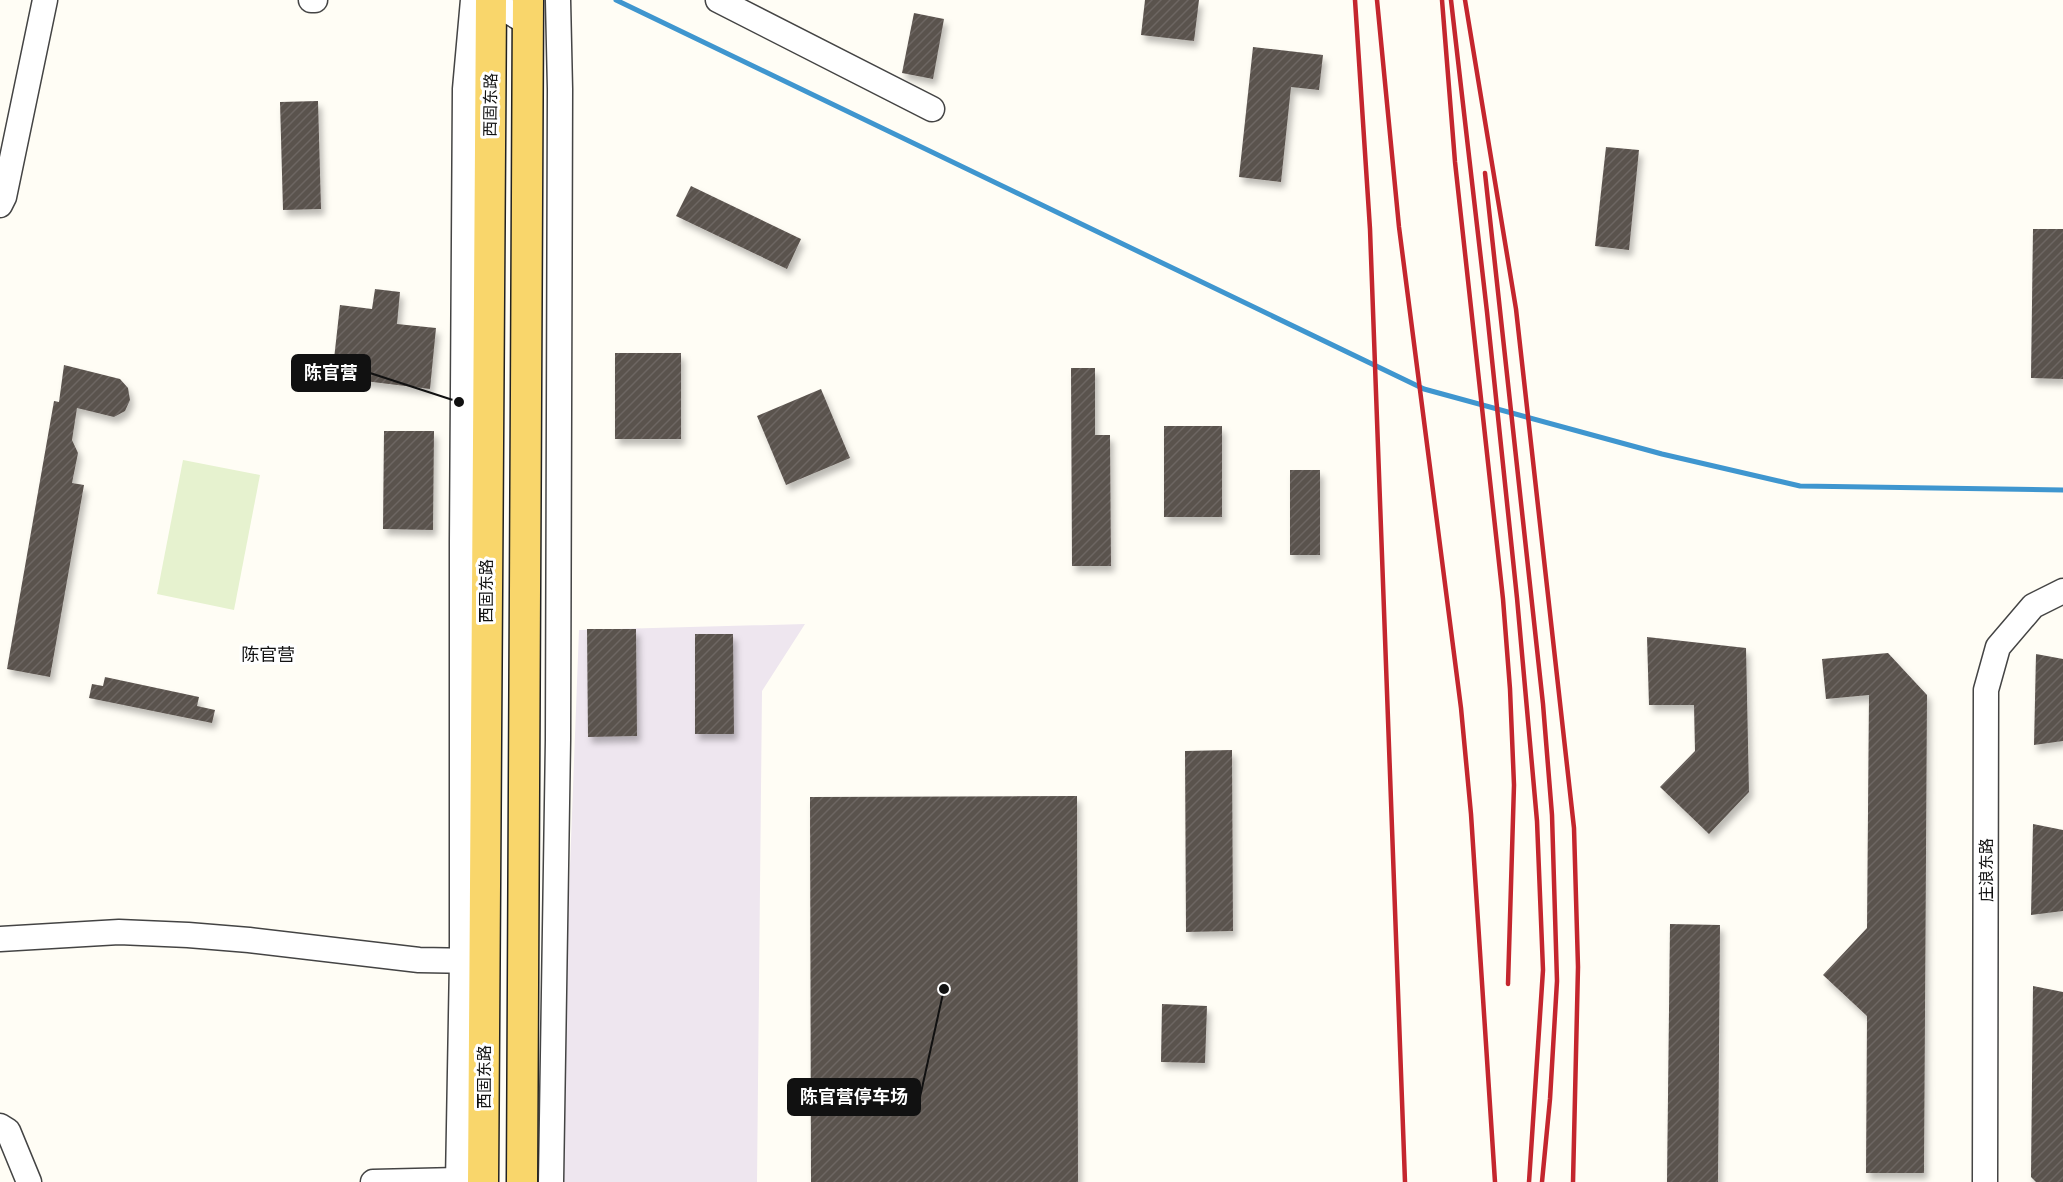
<svg xmlns="http://www.w3.org/2000/svg" width="2063" height="1182" font-family="Merriweather,'Noto Sans SC',serif">
  <style>
    .industrial { fill: #eee6ef }
    .pitch { fill: #e6f2cf }
    .lines { fill: none; stroke-linecap: round; stroke-linejoin: round }
    .stream { stroke: #3f96cf; stroke-width: 5 }
    .building { fill: url(#building-hatch); filter: url(#shadow) }
    .minor-casing { stroke: #444; stroke-width: 27 }
    .major-casing { stroke: #222; stroke-width: 33 }
    .minor { stroke: #fff; stroke-width: 24 }
    .major { stroke: #f9d66b; stroke-width: 30 }
    .rail { stroke: #c4262e; stroke-width: 4.5 }
    .labels { text-anchor: middle; dominant-baseline: central; stroke-width: 6; stroke-linejoin: round; paint-order: stroke }
    .street-label { font-size: 16px; fill: #111; stroke: #fff }
    .neighbourhood-label { font-size: 18px; fill: #111; stroke: #fff }
    .leader { fill: none; stroke: #111; stroke-width: 2 }
    .callout-dot { fill: #111; stroke: #fff; stroke-width: 2 }
    .callout { fill: #111; stroke: #111; stroke-width: 2 }
    .callout-label { font-size: 18px; text-anchor: middle; font-weight: bold; fill: #fff }
  </style>
  <defs>
    <pattern id="building-hatch" width="6" height="6" patternUnits="userSpaceOnUse" patternTransform="scale(1.5)"><rect width="6" height="6" fill="#5a524d"/><path d="M-1 1l2-2M0 6l6-6M5 7l2-2" fill="none" stroke="#6d6662"/></pattern>
    <filter id="shadow"><feDropShadow dx="3.5" dy="6" stdDeviation="3" flood-color="#0004"/></filter>
  </defs>
  <rect width="100%" height="100%" fill="#fffdf5"/>
  <path class="industrial" d="M 805,624 L 762,691 L 757,1182 L 558,1182 L 579,630 Z"/>
  <path class="pitch" d="M 183,460 L 260,475 L 234,610 L 157,594 Z"/>
  <g class="lines">
    <path class="stream" d="M 616,0 L 1424,389 L 1662,454 L 1800,486 L 2063,490"/>
  </g>
  <g class="building">
    <path d="M 1145,0 L 1199,0 L 1194,41 L 1141,35 Z"/>
    <path d="M 914,13 L 944,19 L 933,79 L 902,73 Z"/>
    <path d="M 1253,47 L 1323,55 L 1319,90 L 1291,87 L 1281,182 L 1239,177 Z"/>
    <path d="M 318,101 L 321,209 L 283,210 L 280,102 Z"/>
    <path d="M 1606,147 L 1639,150 L 1629,250 L 1595,246 Z"/>
    <path d="M 691,186 L 801,239 L 787,269 L 676,216 Z"/>
    <path d="M 2033,229 L 2063,229 L 2063,379 L 2031,378 Z"/>
    <path d="M 375,289 L 400,292 L 397,324 L 436,328 L 430,389 L 348,379 L 350,361 L 334,359 L 340,305 L 372,309 Z"/>
    <rect x="615" y="353" width="66" height="86"/>
    <path d="M 64,365 L 120,379 L 128,388 L 130,400 L 125,411 L 114,417 L 77,408 L 72,440 L 78,453 L 72,483 L 84,485 L 50,677 L 7,669 L 54,401 L 59,402 Z"/>
    <path d="M 1071,368 L 1095,368 L 1095,435 L 1110,435 L 1111,566 L 1072,566 Z"/>
    <path d="M 821,389 L 850,458 L 786,485 L 757,416 Z"/>
    <rect x="1164" y="426" width="58" height="91"/>
    <path d="M 384,431 L 434,431 L 433,530 L 383,529 Z"/>
    <rect x="1290" y="470" width="30" height="85"/>
    <path d="M 587,629 L 636,629 L 637,736 L 588,737 Z"/>
    <path d="M 695,634 L 733,634 L 734,734 L 695,734 Z"/>
    <path d="M 1647,637 L 1746,648 L 1749,792 L 1709,834 L 1660,787 L 1695,751 L 1694,705 L 1649,705 Z"/>
    <path d="M 1888,653 L 1927,695 L 1924,1173 L 1866,1173 L 1867,1016 L 1823,975 L 1867,928 L 1869,695 L 1826,699 L 1822,659 Z"/>
    <path d="M 2036,654 L 2063,659 L 2063,741 L 2034,745 Z"/>
    <path d="M 105,677 L 199,697 L 197,706 L 215,710 L 212,723 L 89,698 L 92,684 L 103,686 Z"/>
    <path d="M 1232,750 L 1233,931 L 1186,932 L 1185,751 Z"/>
    <path d="M 1077,796 L 1078,1182 L 811,1182 L 810,797 Z"/>
    <path d="M 2033,824 L 2063,830 L 2063,911 L 2031,915 Z"/>
    <path d="M 1670,924 L 1720,925 L 1718,1182 L 1667,1182 Z"/>
    <path d="M 2033,986 L 2063,992 L 2063,1182 L 2036,1182 L 2031,1177 Z"/>
    <path d="M 1162,1004 L 1207,1006 L 1205,1063 L 1161,1062 Z"/>
  </g>
  <g class="lines">
    <defs>
      <g id="minor">
        <path d="M 311,0 L 315,0"/>
        <path d="M 489,0 L 528,23"/>
        <path d="M 718,0 L 932,109"/>
        <path d="M 0,205 L 4,197 L 45,0"/>
        <path d="M 0,939 L 119,932 L 188,935 L 249,940 L 419,960 L 476,961"/>
        <path d="M 0,1126 L 8,1131 L 29,1182"/>
        <path d="M 373,1182 L 458,1180"/>
        <path d="M 458,1182 L 462,961 L 462,541 L 465,89 L 473,0"/>
        <path d="M 551,1182 L 558,740 L 560,89 L 558,0"/>
        <path d="M 1985,1182 L 1986,690 L 1998,647 L 2033,606 L 2063,591"/>
      </g>
      <g id="major">
        <path d="M 483,1182 L 491,0"/>
        <path d="M 522,1182 L 528,0"/>
      </g>
    </defs>
    <use href="#minor" class="minor-casing"/>
    <use href="#major" class="major-casing"/>
    <use href="#minor" class="minor"/>
    <use href="#major" class="major"/>
    <g class="rail">
      <path d="M 1355,0 L 1370,229 L 1405,1182"/>
      <path d="M 1377,0 L 1399,227 L 1461,708 L 1471,814 L 1495,1182"/>
      <path d="M 1442,0 L 1455,162 L 1503,599 L 1510,689 L 1514,785 L 1508,984"/>
      <path d="M 1451,0 L 1487,312 L 1517,598 L 1537,821 L 1543,970 L 1529,1182"/>
      <path d="M 1465,0 L 1516,309 L 1574,828 L 1578,967 L 1573,1182"/>
      <path d="M 1485,173 L 1543,704 L 1552,815 L 1557,981 L 1550,1099 L 1542,1182"/>
    </g>
  </g>
  <g class="labels">
    <g class="street-label">
      <text transform="translate(490 105) rotate(-89)">西固东路</text>
      <text transform="translate(486 591) rotate(-90)">西固东路</text>
      <text transform="translate(1986 870) rotate(-90)">庄浪东路</text>
      <text transform="translate(484 1077) rotate(-90)">西固东路</text>
    </g>
    <g class="neighbourhood-label">
      <text x="268" y="654">陈官营</text>
    </g>
  </g>
  <path class="leader" d="M459 402L370 373M944 989L920 1097"/>
  <g class="callout-dot">
    <circle cx="459" cy="402" r="6"/>
    <circle cx="944" cy="989" r="6"/>
  </g>
  <g class="callout">
    <rect x="292" y="355" width="78" height="36" rx="6"/>
    <rect x="788" y="1079" width="132" height="36" rx="6"/>
  </g>
  <g class="callout-label">
    <text x="331" y="379">陈官营</text>
    <text x="854" y="1103">陈官营停车场</text>
  </g>
</svg>
